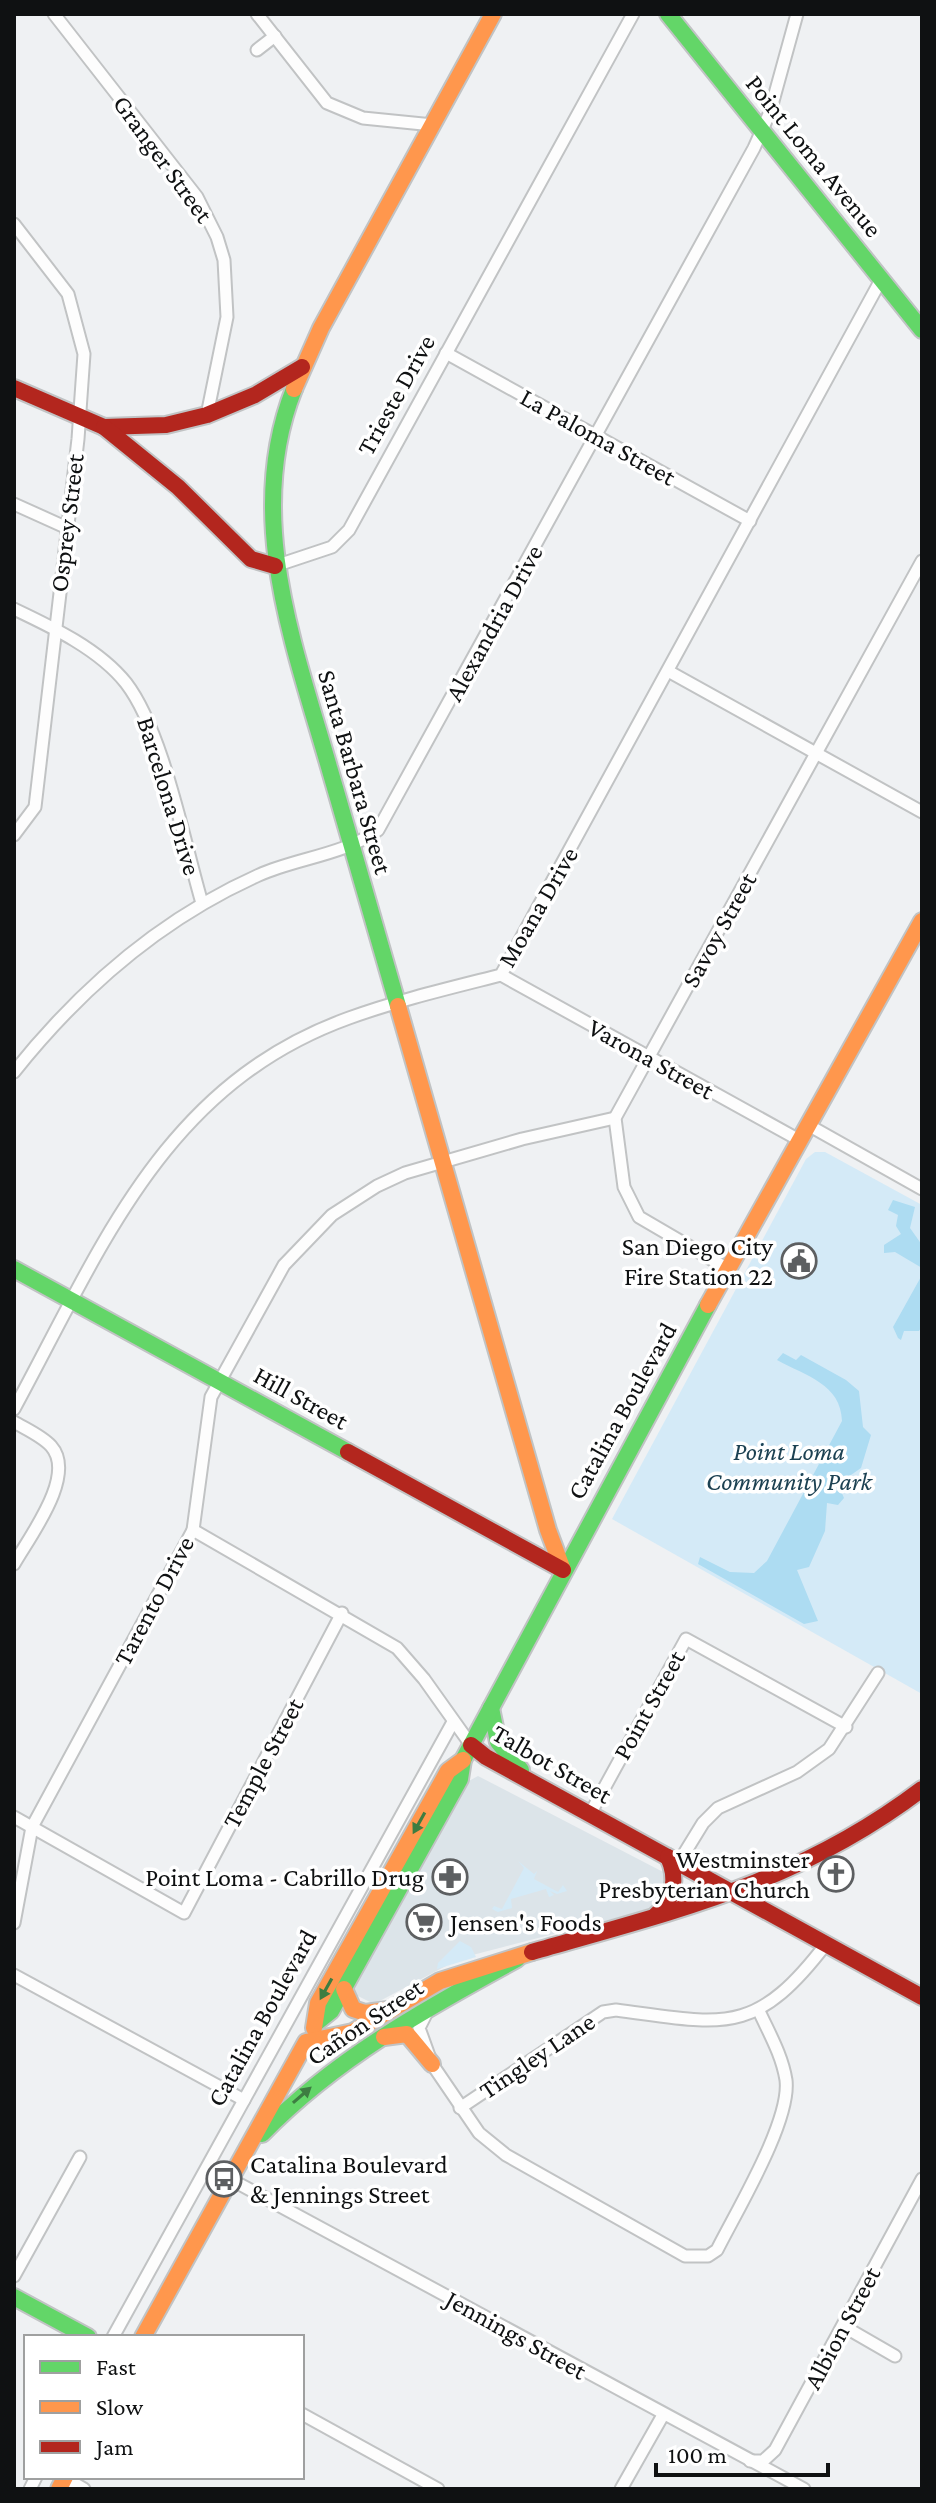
<svg xmlns="http://www.w3.org/2000/svg" width="936" height="2503" font-family="'Crimson Pro',serif">
  <style>
    .built { fill: #dce4e9 }
    .green { fill: #d4eaf7 }
    .forest { fill: #addcf2 }
    .lines { fill: none; stroke-linecap: round; stroke-linejoin: round }
    .street-casing { stroke: #c1c3c4; stroke-width: 15 }
    .fast-casing { stroke: #c1c3c4; stroke-width: 20 }
    .slow-casing { stroke: #c1c3c4; stroke-width: 20 }
    .jam-casing { stroke: #c1c3c4; stroke-width: 20 }
    .street { stroke: #fdfdfd; stroke-width: 11 }
    .fast { stroke: #63d668; stroke-width: 16 }
    .slow { stroke: #ff974d; stroke-width: 16 }
    .jam { stroke: #b3261e; stroke-width: 16 }
    .oneway { fill: #3d7d41 }
    .labels { text-anchor: middle; dominant-baseline: central; stroke-width: 7; stroke-linejoin: round; paint-order: stroke }
    .street-label { font-size: 26px; fill: #0f1112; stroke: #fff }
    .poi-label { font-size: 26px; fill: #0f1112; stroke: #fff; text-anchor: end }
    .park-label { font-size: 26px; font-style: italic; fill: #1c4152; stroke: #fff }
  </style>
  <rect width="100%" height="100%" fill="#eff1f3"/>
  <path class="built" d="M 478,1776 L 667,1874 L 667,1887 L 658,1904 L 643,1911 L 461,1958 L 374,2004 L 354,1994 L 354,1988 L 467,1782 Z"/>
  <g class="green">
    <path d="M 815,1152 L 825,1152 L 922,1205 L 922,1694 L 612,1519 L 806,1159 Z"/>
    <path d="M 518,1861 L 534,1874 L 537,1871 L 534,1879 L 558,1892 L 563,1885 L 567,1891 L 557,1894 L 550,1891 L 554,1895 L 549,1897 L 546,1889 L 511,1899 L 512,1908 L 498,1912 L 492,1909 L 494,1906 L 502,1909 L 524,1868 Z"/>
    <path d="M 460,1941 L 471,1947 L 476,1957 L 437,1969 L 438,1963 Z"/>
  </g>
  <g class="forest">
    <path d="M 893,1200 L 915,1207 L 910,1228 L 922,1245 L 922,1268 L 895,1252 L 884,1253 L 884,1245 L 901,1234 L 896,1226 L 898,1215 L 888,1210 Z"/>
    <path d="M 922,1275 L 922,1326 L 919,1331 L 904,1331 L 901,1340 L 898,1338 L 893,1327 Z"/>
    <path d="M 783,1353 L 796,1360 L 801,1355 L 846,1380 L 859,1391 L 863,1427 L 871,1435 L 861,1468 L 838,1484 L 844,1498 L 838,1505 L 827,1503 L 825,1531 L 809,1567 L 797,1570 L 818,1621 L 804,1624 L 698,1564 L 700,1557 L 730,1572 L 754,1573 L 767,1561 L 842,1421 C 841,1384 806,1376 777,1360 Z"/>
  </g>
  <g class="lines">
    <defs>
      <g id="street">
        <path d="M 54,14 L 197,197 L 217,237 L 224,260 L 227,317 L 207,415"/>
        <path d="M 257,14 L 327,103 L 363,118 L 433,125"/>
        <path d="M 257,50 L 275,36"/>
        <path d="M 14,224 L 68,294 L 84,354 L 78,439 L 35,807 L 14,835"/>
        <path d="M 446,353 L 750,521"/>
        <path d="M 14,504 L 65,527"/>
        <path d="M 275,566 L 332,547 L 349,530 L 633,14"/>
        <path d="M 14,609 C 52,627 99,649 126,683 C 163,731 184,842 202,903"/>
        <path d="M 668,671 L 922,812"/>
        <path d="M 501,975 L 801,1141"/>
        <path d="M 14,1072 C 81,988 160,919 259,875 C 297,858 344,855 378,830 L 754,148 L 770,112 L 797,14"/>
        <path d="M 810,1126 L 922,1189"/>
        <path d="M 728,1269 L 639,1217 L 624,1187 L 615,1118 L 922,561"/>
        <path d="M 14,1409 C 101,1249 163,1085 349,1018 C 399,1000 450,988 501,975 L 882,278"/>
        <path d="M 14,1422 C 26,1429 42,1436 51,1446 C 77,1475 30,1536 14,1564"/>
        <path d="M 193,1530 L 397,1648 L 424,1679 L 471,1745"/>
        <path d="M 590,1814 L 686,1639 L 846,1727"/>
        <path d="M 14,1817 L 184,1913 L 342,1613"/>
        <path d="M 676,1867 L 703,1823 L 718,1808 L 797,1772 L 829,1749 L 878,1673"/>
        <path d="M 14,1923 L 32,1827 L 193,1530 L 211,1397 L 284,1265 L 332,1215 L 377,1186 L 405,1173 L 522,1139 L 615,1118"/>
        <path d="M 14,1975 L 244,2100"/>
        <path d="M 427,2012 L 419,2028 L 432,2064 L 479,2133 L 506,2155 L 685,2256 L 708,2256 L 717,2250 C 737,2210 791,2121 786,2080 C 782,2055 769,2033 759,2011"/>
        <path d="M 460,2108 L 603,2012 L 616,2010 C 723,2024 754,2038 826,1944"/>
        <path d="M 230,2179 L 804,2489"/>
        <path d="M 14,2276 L 80,2157"/>
        <path d="M 843,2326 L 895,2356"/>
        <path d="M 113,2337 L 453,1722"/>
        <path d="M 302,2414 L 438,2489"/>
        <path d="M 750,2461 L 763,2461 L 775,2450 L 922,2179"/>
        <path d="M 65,2478 L 84,2489"/>
        <path d="M 30,2489 L 36,2477"/>
        <path d="M 621,2489 L 663,2415"/>
      </g>
      <g id="fast">
        <path d="M 668,14 L 922,330"/>
        <path d="M 294,389 C 244,515 294,645 329,767 C 352,847 375,927 398,1006"/>
        <path d="M 14,1269 L 348,1452"/>
        <path d="M 491,1708 L 498,1742 L 521,1770"/>
        <path d="M 316,2023 L 331,2011 L 460,1779 L 463,1760 L 708,1305"/>
        <path d="M 262,2134 C 335,2059 425,2009 517,1959"/>
        <path d="M 14,2297 L 88,2337"/>
      </g>
      <g id="slow">
        <path d="M 294,389 L 321,328 L 493,14"/>
        <path d="M 398,1006 L 548,1530 L 563,1570"/>
        <path d="M 708,1305 L 922,921"/>
        <path d="M 344,1989 L 353,2009 L 365,2013 L 388,2010"/>
        <path d="M 314,2028 L 318,2003 L 448,1771 L 463,1760"/>
        <path d="M 384,2037 L 407,2034 L 432,2064"/>
        <path d="M 143,2337 L 306,2042 L 353,2032 L 440,1981 L 532,1952"/>
        <path d="M 59,2489 L 65,2477"/>
      </g>
      <g id="jam">
        <path d="M 14,388 L 104,427 L 166,425 L 207,415 L 255,395 L 302,367"/>
        <path d="M 104,427 L 178,487 L 251,559 L 275,566"/>
        <path d="M 348,1452 L 563,1570"/>
        <path d="M 471,1745 L 486,1757 L 922,1997"/>
        <path d="M 656,1915 C 674,1900 678,1878 668,1857"/>
        <path d="M 532,1952 C 678,1910 798,1883 922,1789"/>
      </g>
    </defs>
    <use href="#street" class="street-casing"/>
    <use href="#fast" class="fast-casing"/>
    <use href="#slow" class="slow-casing"/>
    <use href="#jam" class="jam-casing"/>
    <use href="#street" class="street"/>
    <use href="#fast" class="fast"/>
    <use href="#slow" class="slow"/>
    <use href="#jam" class="jam"/>
  </g>
  <defs><path id="oneway-solid" d="M-6-.8H1V-3.2L6.5 0L1 3.2V.8H-6Z" transform="scale(2)"/></defs>
  <g class="oneway">
    <use href="#oneway-solid" transform="translate(419 1823) rotate(119)"/>
    <use href="#oneway-solid" transform="translate(326 1989) rotate(119)"/>
    <use href="#oneway-solid" transform="translate(302 2095) rotate(-41)"/>
  </g>
  <defs>
    <symbol id="civic-ring" viewBox="-11 -11 22 22"><circle r="9.5" fill="#fff" stroke="#5d5f61" stroke-width="1.5"/><path d="M-.6-6.5H3V-4.5H.6V-3L4-1V1h2V6H-6V1h2V-1L-.6-3ZM-1.2 2.5V6h2.4V2.5Z" fill="#5d5f61"/></symbol>
    <symbol id="church-ring" viewBox="-11 -11 22 22"><circle r="9.5" fill="#fff" stroke="#5d5f61" stroke-width="1.5"/><path d="M-1.2-6h2.4v3.5h3.3v2.4h-3.3V6h-2.4V-.1h-3.3v-2.4h3.3Z" fill="#5d5f61"/></symbol>
    <symbol id="pharmacy-ring" viewBox="-11 -11 22 22"><circle r="9.5" fill="#fff" stroke="#5d5f61" stroke-width="1.5"/><path d="M-2-6h4v4h4v4h-4v4h-4v-4h-4v-4h4Z" fill="#5d5f61"/></symbol>
    <symbol id="supermarket-ring" viewBox="-11 -11 22 22"><circle r="9.5" fill="#fff" stroke="#5d5f61" stroke-width="1.5"/><path d="M-6-5.5h2.5l.6 2H6L4.5 2H-2.5L-4.4-4H-6ZM-1.5 3.2a1.3 1.3 0 1 0 .1 0ZM3 3.2a1.3 1.3 0 1 0 .1 0Z" fill="#5d5f61"/></symbol>
    <symbol id="bus-ring" viewBox="-11 -11 22 22"><circle r="9.5" fill="#fff" stroke="#5d5f61" stroke-width="1.5"/><path d="M-5-6H5V4H4V6H2V4H-2V6H-4V4H-5ZM-3.5-4V0h7V-4ZM-3.5 1.2v1.5H-2V1.2ZM2 1.2v1.5H3.5V1.2Z" fill="#5d5f61"/></symbol>
  </defs>
  <g fill-rule="evenodd">
    <use href="#civic-ring" x="779" y="1241" width="40" height="40"/>
    <use href="#church-ring" x="816" y="1854" width="40" height="40"/>
    <use href="#pharmacy-ring" x="430" y="1857" width="40" height="40"/>
    <use href="#supermarket-ring" x="404" y="1902" width="40" height="40"/>
    <use href="#bus-ring" x="204" y="2159" width="40" height="40"/>
  </g>
  <g class="labels">
    <g class="street-label">
      <text transform="translate(814 156) rotate(51)">Point Loma Avenue</text>
      <text transform="translate(163 159) rotate(54)">Granger Street</text>
      <text transform="translate(396 395) rotate(-61)">Trieste Drive</text>
      <text transform="translate(598 437) rotate(29)">La Paloma Street</text>
      <text transform="translate(67 523) rotate(-83)">Osprey Street</text>
      <text transform="translate(494 623) rotate(-61)">Alexandria Drive</text>
      <text transform="translate(355 772) rotate(74)">Santa Barbara Street</text>
      <text transform="translate(169 796) rotate(73)">Barcelona Drive</text>
      <text transform="translate(538 907) rotate(-60)">Moana Drive</text>
      <text transform="translate(719 930) rotate(-61)">Savoy Street</text>
      <text transform="translate(651 1059) rotate(29)">Varona Street</text>
      <text transform="translate(301 1398) rotate(29)">Hill Street</text>
      <text transform="translate(622 1411) rotate(-61)">Catalina Boulevard</text>
      <text transform="translate(154 1601) rotate(-62)">Tarento Drive</text>
      <text transform="translate(649 1705) rotate(-61)">Point Street</text>
      <text transform="translate(263 1763) rotate(-62)">Temple Street</text>
      <text transform="translate(552 1764) rotate(30)">Talbot Street</text>
      <text transform="translate(262 2018) rotate(-61)">Catalina Boulevard</text>
      <text transform="translate(365 2022) rotate(-34)">Cañon Street</text>
      <text transform="translate(537 2056) rotate(-34)">Tingley Lane</text>
      <text transform="translate(842 2328) rotate(-62)">Albion Street</text>
      <text transform="translate(516 2335) rotate(29)">Jennings Street</text>
    </g>
    <g class="poi-label">
      <text x="773" y="1246">San Diego City<tspan x="773" dy="30">Fire Station 22</tspan></text>
      <text x="810" y="1859">Westminster<tspan x="810" dy="30">Presbyterian Church</tspan></text>
      <text x="424" y="1877">Point Loma - Cabrillo Drug</text>
      <text x="450" y="1922" text-anchor="start">Jensen's Foods</text>
      <text x="250" y="2164" text-anchor="start">Catalina Boulevard<tspan x="250" dy="30">&amp; Jennings Street</tspan></text>
    </g>
    <g class="park-label">
      <text x="789" y="1451">Point Loma<tspan x="789" dy="30">Community Park</tspan></text>
    </g>
  </g>
  <rect width="936" height="2503" fill="none" stroke="#0f1112" stroke-width="32"/>
  <rect x="24" y="2335" width="280" height="144" fill="#ffffff" stroke="#9fa0a0" stroke-width="2"/>
  <rect x="40" y="2361" width="40" height="12" fill="#63d668" stroke="#9fa0a0" stroke-width="2"/>
  <text x="96" y="2375" font-size="24" fill="#0f1112">Fast</text>
  <rect x="40" y="2401" width="40" height="12" fill="#ff974d" stroke="#9fa0a0" stroke-width="2"/>
  <text x="96" y="2415" font-size="24" fill="#0f1112">Slow</text>
  <rect x="40" y="2441" width="40" height="12" fill="#b3261e" stroke="#9fa0a0" stroke-width="2"/>
  <text x="96" y="2455" font-size="24" fill="#0f1112">Jam</text>
  <path d="M656 2463v12h172v-12" fill="none" stroke="#0f1112" stroke-width="4"/>
  <text x="668" y="2463" font-size="24" fill="#0f1112" stroke="#ffffff" stroke-width="6" paint-order="stroke">100 m</text>
</svg>
